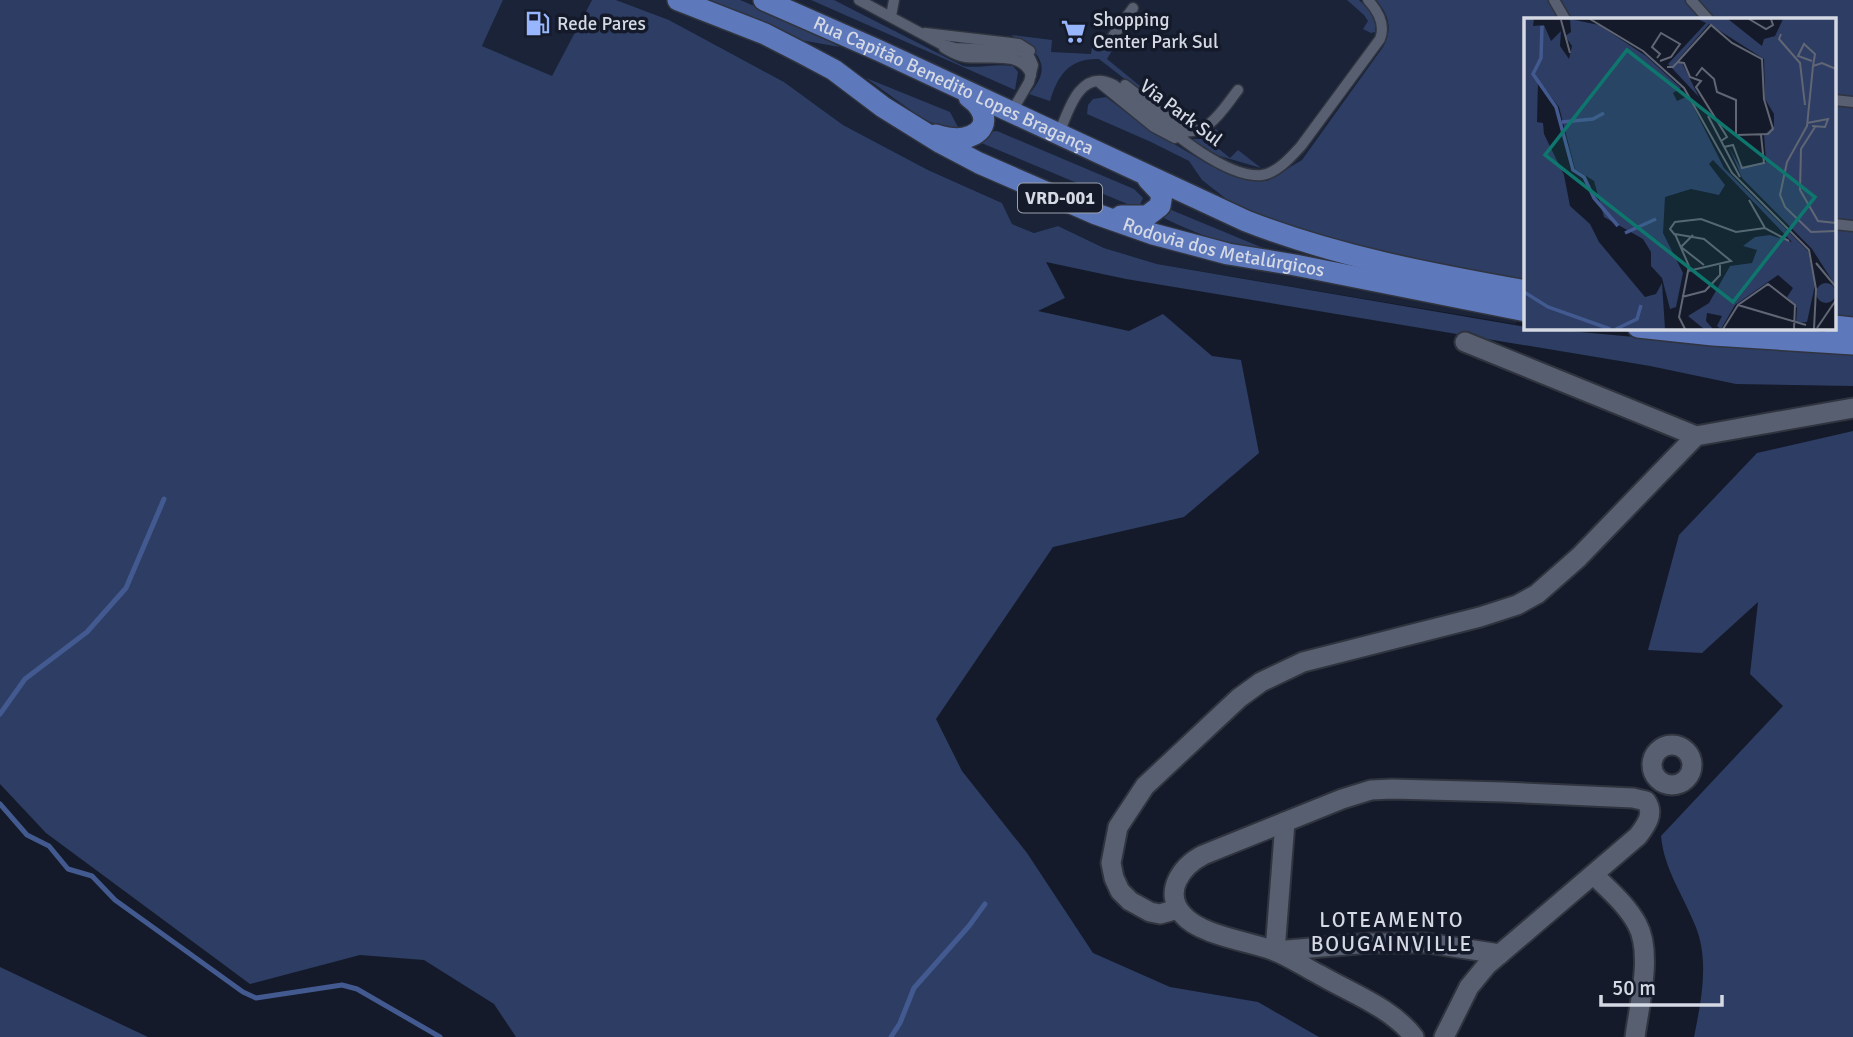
<svg xmlns="http://www.w3.org/2000/svg" width="1853" height="1037" font-family="Signika,sans-serif">
  <style>
    .built { fill: #1a2337 }
    .green { fill: #2d3d64 }
    .lines { fill: none; stroke-linecap: round; stroke-linejoin: round }
    .stream { stroke: #435a91; stroke-width: 5 }
    .service-casing { stroke: #30343f; stroke-width: 13 }
    .minor-casing { stroke: #30343f; stroke-width: 23 }
    .primary-casing { stroke: #30343f; stroke-width: 24 }
    .service { stroke: #575f71; stroke-width: 10 }
    .minor { stroke: #575f71; stroke-width: 19 }
    .primary { stroke: #5d78bb; stroke-width: 21 }
    .labels { text-anchor: middle; dominant-baseline: central; stroke-width: 7; stroke-linejoin: round; paint-order: stroke }
    .shield { fill: #141a29; stroke: #9aa0ac; stroke-width: 2 }
    .shield-label { font-size: 18px; font-weight: bold; fill: #d4d9e4 }
    .poi-label { font-size: 19px; fill: #d4d9e4; stroke: #141a29; text-anchor: start }
    .street-label { font-size: 19px; fill: #d4d9e4; stroke: #141a29 }
    .neighbourhood-label { font-size: 21px; letter-spacing: 2px; fill: #d4d9e4; stroke: #141a29 }
    .inset-river { fill: none; stroke: #435a91; stroke-width: 3.5 }
    .inset-road { fill: none; stroke: #616674; stroke-width: 2 }
    .view { fill: #0f766e; fill-opacity: 0.15; stroke: #0f766e; stroke-width: 3.5 }
    .inset-edge { fill: none; stroke: #d4d9e4; stroke-width: 3.5 }
  </style>
  <rect width="100%" height="100%" fill="#141a29"/>
  <g class="built">
    <path d="M 503,0 L 592,0 L 552,77 L 482,46 Z"/>
    <path d="M 616,0 L 1376,0 L 1526,272 L 1516,324 L 1157,264 L 1104,248 L 1058,226 L 1034,233 L 1012,224 L 1002,203 L 928,170 L 843,125 L 784,82 L 669,20 Z"/>
  </g>
  <g class="green">
    <path d="M 0,0 L 503,0 L 482,46 L 552,76 L 592,0 L 616,0 L 669,20 L 784,82 L 843,125 L 928,170 L 1002,203 L 1012,224 L 1034,233 L 1058,226 L 1104,248 L 1157,264 L 1526,327 L 1776,350 L 1853,354 L 1853,386 L 1736,384 L 1650,366 L 1126,279 L 1046,262 L 1065,298 L 1038,311 L 1129,331 L 1163,314 L 1212,356 L 1241,360 L 1259,453 L 1184,517 L 1053,547 L 936,719 L 962,771 L 1027,853 L 1093,953 L 1170,987 L 1258,1002 L 1319,1037 L 516,1037 L 494,1004 L 424,960 L 360,955 L 250,984 L 46,833 L 0,784 Z"/>
    <path d="M 698,0 L 740,0 L 791,21 L 840,47 L 789,38 Z"/>
    <path d="M 811,0 L 834,0 L 963,66 C 979,69 995,63 1013,66 L 1018,72 L 1015,90 Z"/>
    <path d="M 1347,0 L 1359,0 C 1369,9 1378,18 1375,32 L 1371,33 L 1363,29 L 1368,21 L 1364,15 Z"/>
    <path d="M 1376,0 L 1853,0 L 1853,321 L 1834,319 L 1834,19 L 1526,19 L 1526,284 L 1319,236 L 1261,217 L 1234,205 L 1202,180 L 1189,161 L 1151,142 L 1087,114 L 1088,105 L 1093,99 L 1106,97 L 1147,128 L 1208,164 L 1254,181 L 1267,181 L 1302,160 L 1383,47 C 1393,29 1389,15 1376,0 Z"/>
    <path d="M 1011,35 L 1052,40 L 1051,52 L 1091,54 L 1093,41 L 1113,49 L 1107,59 L 1184,122 L 1194,112 L 1201,121 L 1194,125 L 1184,125 L 1099,59 C 1069,58 1058,75 1050,101 L 1029,94 C 1054,66 1039,51 1011,35 Z"/>
    <path d="M 866,78 L 950,112 L 959,129 L 949,131 L 920,117 Z"/>
    <path d="M 1216,129 L 1218,131 L 1209,141 L 1230,158 L 1238,150 L 1261,168 L 1213,154 L 1191,139 L 1200,139 Z"/>
    <path d="M 997,131 L 1134,189 L 1143,198 L 1139,207 L 1132,206 L 979,142 L 989,132 Z"/>
    <path d="M 1169,209 L 1263,248 C 1237,251 1188,230 1164,218 Z"/>
    <path d="M 1853,431 L 1853,1037 L 1694,1037 C 1701,1002 1710,960 1695,925 C 1683,895 1664,869 1661,836 L 1783,706 L 1750,674 L 1758,602 L 1702,653 L 1648,650 L 1679,535 L 1757,453 Z"/>
    <path d="M 0,967 L 148,1037 L 0,1037 Z"/>
  </g>
  <g class="lines">
    <g class="stream">
      <path d="M 0,714 L 25,679 L 87,632 L 126,588 L 164,499"/>
      <path d="M 0,804 L 27,835 L 49,846 L 68,869 L 92,876 L 115,900 L 243,992 L 256,998 L 342,985 L 357,989 L 440,1037"/>
      <path d="M 891,1037 L 900,1023 L 914,988 L 969,926 L 985,904"/>
    </g>
    <defs>
      <g id="service">
        <path d="M 859,0 L 941,44 L 955,48 L 1020,51 L 1030,58 L 1033,65 L 1029,82 L 1011,113"/>
        <path d="M 1554,0 L 1565,19"/>
        <path d="M 1691,0 L 1708,19"/>
        <path d="M 891,16 L 894,0"/>
        <path d="M 925,33 L 1019,44 L 1030,51"/>
        <path d="M 1111,39 L 1133,8"/>
        <path d="M 944,48 C 951,52 957,56 965,57 C 987,60 1022,50 1031,75"/>
        <path d="M 1100,83 L 1154,127 L 1175,138"/>
        <path d="M 1125,85 L 1186,132"/>
        <path d="M 1834,100 L 1853,102"/>
        <path d="M 1180,131 C 1209,136 1222,110 1238,90"/>
        <path d="M 1059,134 C 1068,111 1080,67 1114,85 C 1146,109 1220,180 1262,175 C 1277,173 1291,157 1301,146 L 1380,39 C 1386,24 1378,11 1368,0"/>
        <path d="M 1834,224 L 1853,226"/>
      </g>
      <g id="minor">
        <path d="M 1465,342 L 1696,436"/>
        <circle cx="1672" cy="765" r="20"/>
        <path d="M 1285,822 L 1275,951 L 1370,943 L 1427,943 L 1500,954"/>
        <path d="M 1594,875 C 1609,890 1627,905 1637,924 C 1653,953 1639,1005 1635,1037"/>
        <path d="M 1178,909 L 1160,914 L 1150,912 L 1130,901 L 1120,891 L 1114,878 L 1111,863 L 1118,827 L 1145,786 L 1239,698 L 1261,682 L 1303,662 L 1480,617 L 1517,605 L 1537,594 L 1579,557 L 1696,436 L 1853,408"/>
        <path d="M 1414,1037 C 1392,1008 1351,993 1320,975 C 1304,967 1289,956 1272,950 C 1247,941 1200,935 1183,915 C 1162,892 1182,866 1203,855 L 1342,799 L 1371,790 L 1392,789 L 1503,792 L 1633,798 L 1646,801 C 1655,814 1646,825 1638,836 L 1487,965 L 1469,987 L 1444,1037"/>
      </g>
      <g id="primary">
        <path id="s1" d="M 678,0 L 765,34 L 802,53 L 834,70 L 883,107 L 941,143 L 979,163 L 1096,214 L 1153,234 L 1228,254 L 1295,265 L 1526,311"/>
        <path id="s2" d="M 764,0 L 880,51 L 1246,221 C 1335,256 1431,274 1526,291"/>
        <path d="M 936,135 C 946,138 954,140 964,138 C 991,132 988,110 969,97"/>
        <path d="M 1121,216 L 1147,216 L 1160,206 L 1162,194 L 1148,179"/>
        <path d="M 1834,326 L 1853,328"/>
        <path d="M 1638,327 L 1713,335 L 1853,344"/>
      </g>
    </defs>
    <use href="#service" class="service-casing"/>
    <use href="#minor" class="minor-casing"/>
    <use href="#primary" class="primary-casing"/>
    <use href="#service" class="service"/>
    <use href="#minor" class="minor"/>
    <use href="#primary" class="primary"/>
  </g>
  <defs>
    <symbol id="fuel-bare" viewBox="-9 -9 18 18"><path d="M-5.5-6h7V0h2V4h1.3V-2.5L3-4.5l.8-.8L6-3V5H2.5V1h-1V6h-7ZM-4.2-4.7v3.2H.2V-4.7Z" fill="#97b6fd" stroke="#141a29" stroke-width="2.5" paint-order="stroke"/></symbol>
    <symbol id="supermarket-bare" viewBox="-9 -9 18 18"><path d="M-6-5.5h2.5l.6 2H6L4.5 2H-2.5L-4.4-4H-6ZM-1.5 3.2a1.3 1.3 0 1 0 .1 0ZM3 3.2a1.3 1.3 0 1 0 .1 0Z" fill="#97b6fd" stroke="#141a29" stroke-width="2.5" paint-order="stroke"/></symbol>
  </defs>
  <g fill-rule="evenodd">
    <use href="#fuel-bare" x="520" y="6" width="35" height="35"/>
    <use href="#supermarket-bare" x="1056" y="14" width="35" height="35"/>
  </g>
  <g class="labels">
    <rect class="shield" x="1018" y="183.5" width="84" height="29" rx="5"/>
    <g class="shield-label">
      <text x="1060" y="198">VRD-001</text>
    </g>
    <g class="poi-label">
      <text x="1093" y="20">Shopping<tspan x="1093" dy="22">Center Park Sul</tspan></text>
      <text x="557" y="24">Rede Pares</text>
    </g>
    <g class="street-label">
      <text stroke="none"><textPath href="#s2" startOffset="208">Rua Capitão Benedito Lopes Bragança</textPath></text>
      <text transform="translate(1181 113) rotate(37)">Via Park Sul</text>
      <text stroke="none"><textPath href="#s1" startOffset="604">Rodovia dos Metalúrgicos</textPath></text>
    </g>
    <g class="neighbourhood-label">
      <text x="1392" y="920">LOTEAMENTO<tspan x="1392" dy="24">BOUGAINVILLE</tspan></text>
    </g>
  </g>
  <g transform="translate(1524 18)">
    <rect width="312" height="312" fill="#141a29"/>
    <path d="M 0,1 L 10,1 L 9,8 L 20,7 L 27,23 L 37,13 L 36,28 L 45,41 L 48,28 L 41,18 L 47,14 L 46,1 L 75,7 L 122,38 L 157,70 L 149,75 L 153,83 L 164,78 L 200,150 L 284,233 L 291,267 L 283,304 L 272,305 L 273,290 L 263,279 L 269,270 L 254,257 L 211,287 L 197,311 L 193,308 L 198,298 L 183,295 L 182,303 L 189,311 L 180,311 L 164,298 L 185,285 L 206,248 L 228,245 L 233,232 L 219,228 L 231,219 L 246,217 L 268,224 L 189,142 L 185,146 L 201,167 L 195,177 L 167,171 L 141,179 L 139,215 L 159,255 L 152,289 L 146,291 L 138,260 L 127,248 L 127,234 L 119,221 L 80,199 L 70,163 L 51,151 L 35,89 L 14,62 L 13,104 L 19,105 L 20,116 L 40,157 L 46,188 L 66,206 L 75,224 L 121,279 L 132,276 L 138,265 L 141,311 L 0,311 ZM 174,1 L 204,1 L 238,28 L 240,21 L 251,18 L 259,1 L 311,1 L 311,267 L 288,231 L 218,160 L 205,129 L 216,149 L 242,144 L 240,117 L 250,108 L 250,96 L 241,81 L 240,41 L 185,6 L 151,45 L 158,45 L 175,79 L 144,46 L 182,5 ZM292 275a10 10 0 1 1 20 0a10 10 0 1 1-20 0Z" fill="#2d3d64"/>
    <path class="inset-river" d="M 18,8 L 17,40 L 9,56 L 32,89 L 49,152 L 60,159 L 70,180 L 94,208M 38,104 L 69,101 L 80,95M 101,215 L 132,201M 0,274 L 24,289 L 86,311M 92,311 L 113,301 L 117,287"/>
    <path class="inset-road" d="M 66,1 L 119,33 L 160,70 L 208,155 L 285,232 L 292,271 L 290,311M 225,1 L 242,11 L 249,7 L 247,1M 37,2 L 46,35M 257,16 L 255,21 L 276,45 L 281,87M 133,40 L 136,36 L 128,29 L 137,15 L 156,26 L 147,39 L 136,43M 288,43 L 274,38 L 280,26 L 291,36 L 289,48M 153,44 L 160,45 L 166,59 L 177,63 L 172,69 L 203,119 L 197,123M 143,49 L 149,49 L 187,7 L 208,25 L 238,41 L 240,81 L 249,111 L 244,116 L 213,117M 312,51 L 298,45 L 289,48 L 283,108 L 263,144 L 256,177 L 261,189 L 287,214 L 312,213M 172,58 L 178,50 L 190,61 L 193,74 L 212,82 L 212,116M 184,98 L 216,159M 283,105 L 304,101 L 301,109 L 288,108M 291,109 L 277,131 L 276,172 L 294,203 L 312,205M 200,129 L 209,127 L 218,150 L 240,145 L 237,117M 225,182 L 241,210M 151,217 L 146,211 L 151,204 L 177,201 L 212,214 L 241,210 L 265,223M 169,217 L 157,229 L 180,247M 292,245 L 312,269M 158,279 L 181,273 L 196,257 L 196,247M 214,287 L 282,307M 293,310 L 312,282M 161,311 L 155,299 L 165,248 L 151,216 L 180,221 L 207,243 L 164,253M 199,311 L 214,287 L 244,266 L 271,287 L 270,311"/>
    <path class="view" d="M 103,32 L 291,179 L 209,284 L 21,137 Z"/>
    <rect width="312" height="312" class="inset-edge"/>
  </g>
  <path d="M1601 995v10h121v-10" fill="none" stroke="#d4d9e4" stroke-width="3.5"/>
  <text x="1612" y="995" font-size="21" fill="#d4d9e4" stroke="#141a29" stroke-width="5" paint-order="stroke">50 m</text>
</svg>
